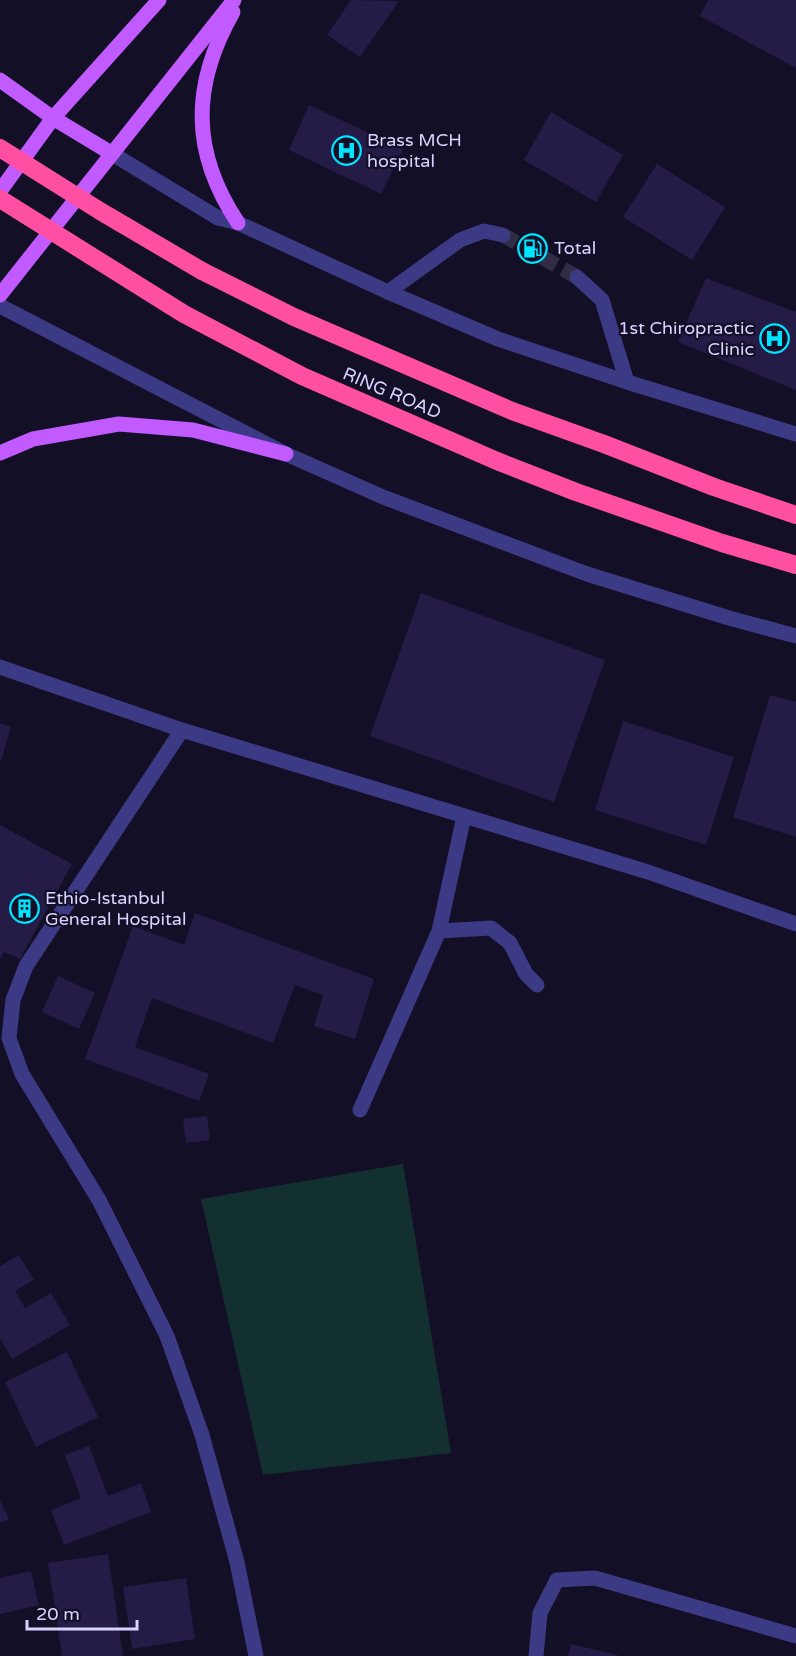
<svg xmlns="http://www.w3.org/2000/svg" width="796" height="1656" font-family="'Varela Round',sans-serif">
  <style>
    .green { fill: #12302f }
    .building { fill: #241b47 }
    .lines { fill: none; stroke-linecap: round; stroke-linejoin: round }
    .minor-tunnel { stroke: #312d47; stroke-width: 15; stroke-dasharray: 15 8; stroke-linecap: butt }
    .minor { stroke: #3d3a85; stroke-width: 15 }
    .major { stroke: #c25bff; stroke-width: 15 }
    .highway { stroke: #ff4fa3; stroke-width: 18 }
    .highway-bridge { stroke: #ff4fa3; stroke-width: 18 }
    .labels { text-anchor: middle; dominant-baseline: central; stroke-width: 4.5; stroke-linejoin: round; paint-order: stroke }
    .poi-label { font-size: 18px; fill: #d9d4ff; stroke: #130f26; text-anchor: start }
    .street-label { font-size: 18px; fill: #d9d4ff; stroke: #130f26 }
  </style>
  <rect width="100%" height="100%" fill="#130f26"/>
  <path class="green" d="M 403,1164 L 451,1453 L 263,1475 L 201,1199 Z"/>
  <g class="building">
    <path d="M 351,0 L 399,1 L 360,57 L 327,35 Z"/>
    <path d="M 708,0 L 796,0 L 796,68 L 700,16 Z"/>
    <path d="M 309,105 L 403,149 L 381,194 L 289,150 Z"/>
    <path d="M 551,112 L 623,155 L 596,202 L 524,160 Z"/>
    <path d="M 657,164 L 725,207 L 692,260 L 623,217 Z"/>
    <path d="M 706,278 L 796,312 L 796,390 L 678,342 Z"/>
    <path d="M 421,593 L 605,660 L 554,802 L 370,736 Z"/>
    <path d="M 770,695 L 796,702 L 796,837 L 733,817 Z"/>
    <path d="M 623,721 L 734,757 L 706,845 L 595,810 Z"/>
    <path d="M 0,723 L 11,727 L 1,761 L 0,761 Z"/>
    <path d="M 0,825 L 72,864 L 20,959 L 4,952 L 0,959 Z"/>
    <path d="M 195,913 L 374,979 L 355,1039 L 314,1026 L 323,995 L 295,985 L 273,1043 L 152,998 L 135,1047 L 209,1074 L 199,1101 L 85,1059 L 133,926 L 184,945 Z"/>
    <path d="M 58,976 L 95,993 L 79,1029 L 42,1012 Z"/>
    <path d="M 207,1116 L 210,1140 L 186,1143 L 183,1119 Z"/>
    <path d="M 19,1255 L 34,1280 L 15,1291 L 25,1308 L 51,1293 L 70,1325 L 12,1359 L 0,1338 L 0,1266 Z"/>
    <path d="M 67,1352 L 98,1417 L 36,1447 L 5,1382 Z"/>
    <path d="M 89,1446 L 108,1496 L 141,1483 L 151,1512 L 64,1545 L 51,1510 L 81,1498 L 65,1455 Z"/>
    <path d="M 0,1500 L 9,1519 L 0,1523 Z"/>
    <path d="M 108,1554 L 123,1656 L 62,1656 L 48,1563 Z"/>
    <path d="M 31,1571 L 39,1605 L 0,1614 L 0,1578 Z"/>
    <path d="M 186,1578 L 195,1639 L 132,1649 L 123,1587 Z"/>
    <path d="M 571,1644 L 618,1655 L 617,1656 L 568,1656 Z"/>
  </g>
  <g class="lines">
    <path class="minor-tunnel" d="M 503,235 L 577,277"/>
    <g class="minor">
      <path d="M 111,153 L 218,218 L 238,223 L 388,292 L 498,339 L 627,382 L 796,434"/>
      <path d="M 577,277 L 602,300 L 627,382"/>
      <path d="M 388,292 L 460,240 L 484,231 L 503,235"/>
      <path d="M 0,306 L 286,454 L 383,497 L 587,574 L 729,618 L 796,636"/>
      <path d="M 0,667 L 182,730 L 648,872 L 796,924"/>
      <path d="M 182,730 L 26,966 L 13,1000 L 9,1038 L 22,1074 L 99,1200 L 167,1336 L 202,1435 L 237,1562 L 256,1656"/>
      <path d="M 439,931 L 491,928 L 510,943 L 526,974 L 537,985"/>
      <path d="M 360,1110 L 439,931 L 464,816"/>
      <path d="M 536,1656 L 540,1613 L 557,1580 L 595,1578 L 796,1636"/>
    </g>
    <g class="major">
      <path d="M 233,12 C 191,86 191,152 238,223"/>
      <path d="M 0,80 L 53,118 L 111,153"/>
      <path d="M 0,191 L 53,118 L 159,0"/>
      <path d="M 0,295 L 234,0"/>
      <path d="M 0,453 L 33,439 L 119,424 L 193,430 L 286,454"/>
    </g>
    <path class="highway" d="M 202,271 L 294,317 L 512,411 L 604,444 L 714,487 L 796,515"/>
    <g class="highway-bridge">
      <path d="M 0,148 L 100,211 L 202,271"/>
      <path d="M 0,199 L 184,314 L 302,376 L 497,461 L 576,492 L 722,543 L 796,565"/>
    </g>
  </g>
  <defs>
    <symbol id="hospital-ring" viewBox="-11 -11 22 22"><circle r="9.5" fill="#130f26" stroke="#00e5ff" stroke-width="1.5"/><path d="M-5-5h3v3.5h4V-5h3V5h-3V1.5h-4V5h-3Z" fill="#00e5ff"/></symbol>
    <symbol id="fuel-ring" viewBox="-11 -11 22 22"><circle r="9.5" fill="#130f26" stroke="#00e5ff" stroke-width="1.5"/><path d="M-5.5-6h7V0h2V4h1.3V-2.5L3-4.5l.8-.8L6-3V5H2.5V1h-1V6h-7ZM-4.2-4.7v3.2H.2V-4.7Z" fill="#00e5ff"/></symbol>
    <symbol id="building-ring" viewBox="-11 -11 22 22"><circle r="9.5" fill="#130f26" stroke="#00e5ff" stroke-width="1.5"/><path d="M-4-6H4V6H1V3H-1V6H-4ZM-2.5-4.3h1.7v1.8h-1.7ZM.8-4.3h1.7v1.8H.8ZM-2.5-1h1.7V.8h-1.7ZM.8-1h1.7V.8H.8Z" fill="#00e5ff"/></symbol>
  </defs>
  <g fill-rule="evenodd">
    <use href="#hospital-ring" x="330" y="134" width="33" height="33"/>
    <use href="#fuel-ring" x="516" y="232" width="33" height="33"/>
    <use href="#hospital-ring" x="758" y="322" width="33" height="33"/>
    <use href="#building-ring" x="8" y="892" width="33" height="33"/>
  </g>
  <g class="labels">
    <g class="poi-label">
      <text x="367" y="140">Brass MCH<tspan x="367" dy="21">hospital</tspan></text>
      <text x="554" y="248">Total</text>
      <text x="754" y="328" text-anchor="end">1st Chiropractic<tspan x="754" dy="21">Clinic</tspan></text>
      <text x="45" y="898">Ethio-Istanbul<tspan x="45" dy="21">General Hospital</tspan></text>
    </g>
    <g class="street-label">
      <text transform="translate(392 393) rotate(23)">RING ROAD</text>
    </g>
  </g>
  <path d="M27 1620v9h110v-9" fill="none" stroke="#d9d4ff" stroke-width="3"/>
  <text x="36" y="1620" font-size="18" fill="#d9d4ff" stroke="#130f26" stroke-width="4.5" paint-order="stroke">20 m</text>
</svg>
